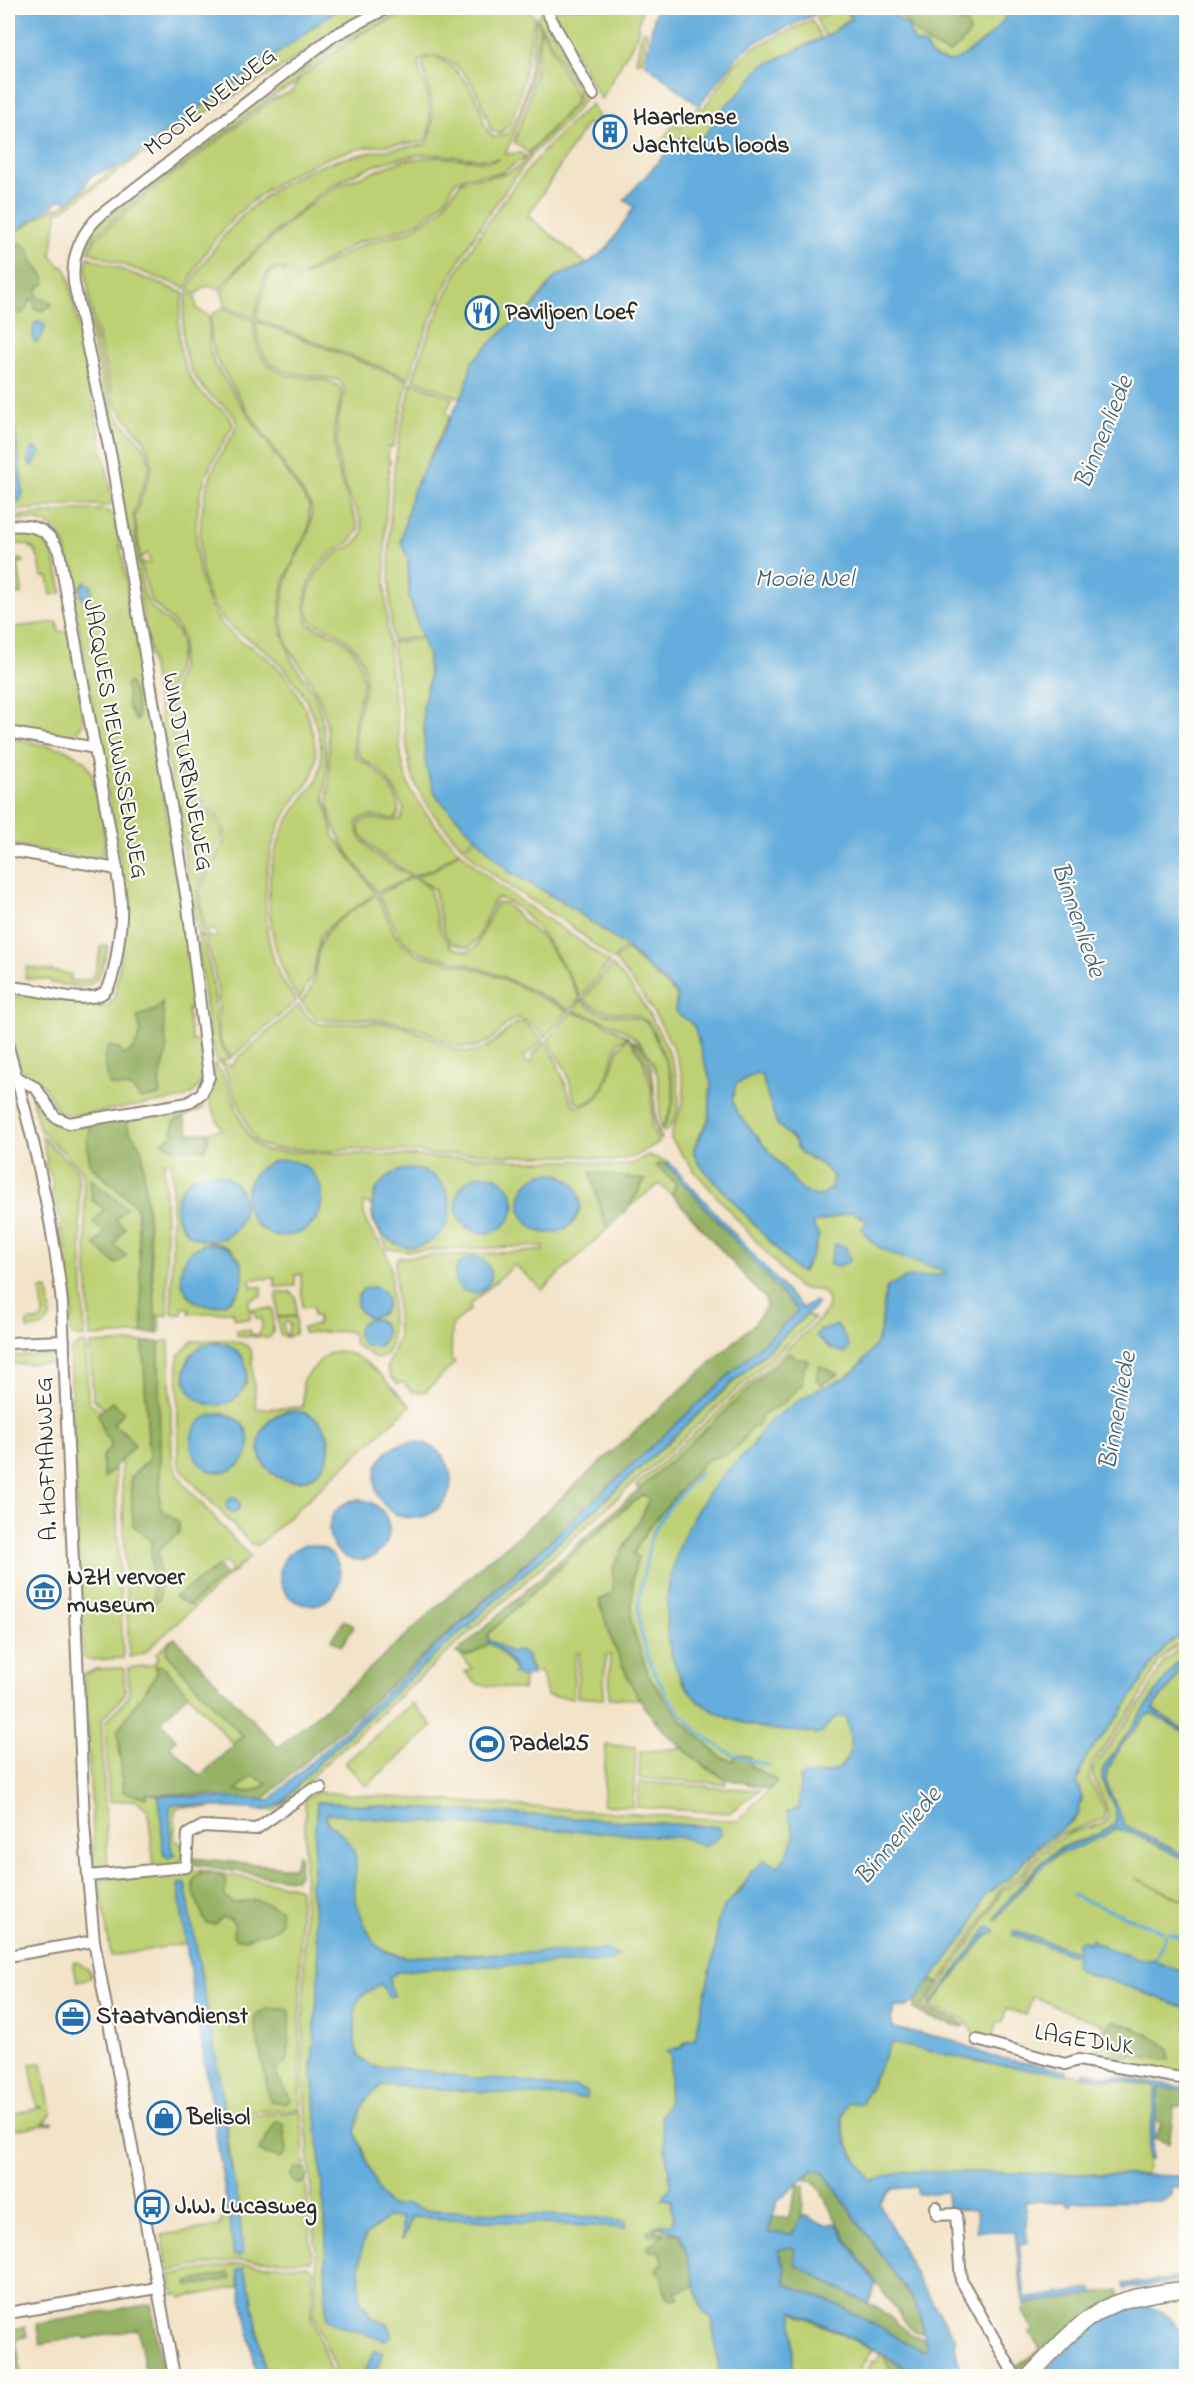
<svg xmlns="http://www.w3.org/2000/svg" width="1194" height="2384" font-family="'Indie Flower',sans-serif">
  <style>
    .green { fill: #bdd073; stroke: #747e4f; stroke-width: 1.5; fill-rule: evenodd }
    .forest { fill: #96b265; stroke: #606e48; stroke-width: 1.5; fill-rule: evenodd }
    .water { fill: #65addc; stroke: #486c84; stroke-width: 1.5; fill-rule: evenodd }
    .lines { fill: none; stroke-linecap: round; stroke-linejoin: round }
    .stream { stroke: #65addc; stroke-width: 3 }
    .street-casing { stroke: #8f877a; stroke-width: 14 }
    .secondary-casing { stroke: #8f877a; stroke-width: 18 }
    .street { stroke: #fff; stroke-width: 10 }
    .secondary { stroke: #fff; stroke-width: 15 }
    .labels { text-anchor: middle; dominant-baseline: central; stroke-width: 4.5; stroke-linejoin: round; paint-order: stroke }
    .street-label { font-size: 24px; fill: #2b2b2b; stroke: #fdfcf7 }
    .poi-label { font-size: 24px; font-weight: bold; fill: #2b2b2b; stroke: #fdfcf7; text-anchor: start }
    .water-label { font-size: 26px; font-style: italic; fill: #425f72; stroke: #fdfcf7 }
  </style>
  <rect width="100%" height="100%" fill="#fdfcf7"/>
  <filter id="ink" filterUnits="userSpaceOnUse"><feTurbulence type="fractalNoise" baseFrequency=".0167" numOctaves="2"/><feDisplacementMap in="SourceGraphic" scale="12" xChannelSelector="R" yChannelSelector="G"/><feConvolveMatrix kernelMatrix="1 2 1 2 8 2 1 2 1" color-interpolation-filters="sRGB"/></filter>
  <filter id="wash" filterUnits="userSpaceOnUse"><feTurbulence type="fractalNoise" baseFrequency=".008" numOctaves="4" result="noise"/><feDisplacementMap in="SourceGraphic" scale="24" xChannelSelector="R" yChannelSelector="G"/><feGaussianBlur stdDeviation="1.35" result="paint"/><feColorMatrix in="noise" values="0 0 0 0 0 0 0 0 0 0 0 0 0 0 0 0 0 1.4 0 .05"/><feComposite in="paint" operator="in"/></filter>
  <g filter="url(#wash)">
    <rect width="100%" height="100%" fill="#f3e3c8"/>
    <g class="green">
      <path d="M 332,8 L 374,8 L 337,28 L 286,65 L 185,125 L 63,210 L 58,210 L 51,255 L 61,267 L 63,266 L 68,274 L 113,502 L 108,506 L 75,504 L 8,512 L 8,496 L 12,491 L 8,464 L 8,237 L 50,210 L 63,206 L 307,31 Z"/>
      <path d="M 397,8 L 413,8 L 363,31 L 335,47 L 301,73 L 294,84 L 277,93 L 146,192 L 96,234 L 86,252 L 82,251 L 89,234 L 98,224 L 324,48 L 342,36 Z"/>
      <path d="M 419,8 L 528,8 L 535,17 C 526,44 524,119 500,133 L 491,131 C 482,99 467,59 429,55 L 419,61 C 417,72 423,79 426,89 C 430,104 433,128 425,142 C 397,144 367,145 340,154 C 273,175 214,223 186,288 L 89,252 L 96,238 L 147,194 L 272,100 L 291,92 L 302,76 L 362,33 Z"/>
      <path d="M 551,8 L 642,8 L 636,38 L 601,99 Z"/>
      <path d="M 838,8 L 846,9 L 850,15 L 849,19 L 825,37 L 816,18 Z"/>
      <path d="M 891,8 L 899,8 L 903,17 L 960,45 L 970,32 L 967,24 L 933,8 L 947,8 L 956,14 L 968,13 L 973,8 L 1011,8 C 1000,32 978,45 957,60 L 951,62 L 938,59 L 931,55 L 924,45 L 914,42 L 908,26 L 894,15 Z"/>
      <path d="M 542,12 L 586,93 C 585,107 543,143 531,156 L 529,154 L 578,101 L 577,90 L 537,18 Z"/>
      <path d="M 536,19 L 540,27 C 533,71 525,113 505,154 L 520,153 L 530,158 C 485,214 446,275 421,343 C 417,355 412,366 409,378 L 256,319 L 268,274 L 279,268 L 296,278 L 302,277 L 364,244 L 407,232 L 424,222 L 441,209 L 462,181 C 483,175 515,180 526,157 L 501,173 L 466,177 L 455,182 L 447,197 L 436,209 L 420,221 L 402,230 L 358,242 L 304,274 C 291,275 283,263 270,270 L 264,279 L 254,318 L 224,306 L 225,300 L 221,292 L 240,267 L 303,210 L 339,185 L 404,160 L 438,157 L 489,162 L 499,159 C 473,161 448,153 422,155 C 394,157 363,168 339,182 C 320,192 304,208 288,221 C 263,243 240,262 220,289 L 206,286 L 196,294 L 188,290 C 197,270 210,254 223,237 C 280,169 341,153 425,145 L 429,143 C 436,108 431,98 422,65 L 425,59 C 448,52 470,86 479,104 C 484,115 482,129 493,137 L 507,134 L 520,111 L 527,87 Z"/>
      <path d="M 812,20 L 821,38 L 762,66 L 739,94 L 726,105 L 706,134 L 692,142 L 677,141 L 667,153 L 659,145 L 674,124 L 681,128 L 699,106 L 703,109 L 734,65 L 753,48 Z"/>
      <path d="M 541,29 L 576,96 L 575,103 L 528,153 L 514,142 L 527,107 L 536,68 Z"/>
      <path d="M 642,31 L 647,32 L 642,62 L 639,60 L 638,63 L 636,62 Z"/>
      <path d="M 591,104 L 599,117 L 595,129 L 587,123 L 528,216 L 587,264 L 555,277 L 460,398 L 413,379 C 445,273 509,178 591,104 Z"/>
      <path d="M 81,254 L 84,254 L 82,272 L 83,287 L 114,413 L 145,448 L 150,466 L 133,515 L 139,559 L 134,560 L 104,394 L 80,286 L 78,272 Z"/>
      <path d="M 88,257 L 184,293 C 173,332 178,376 212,403 C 221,410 231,413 233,426 C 223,442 212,460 205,478 C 189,523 193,598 229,632 C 240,643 256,648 267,658 C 288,674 306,704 312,730 C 324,778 307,778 285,815 C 260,857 260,930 279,974 C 283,983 291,992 296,1001 L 232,1057 C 213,1037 220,1029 219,1005 C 219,984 210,957 206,936 L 209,935 L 211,939 L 217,937 L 215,929 L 208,930 L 208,933 L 205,932 L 199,891 L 223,843 L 225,832 L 219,819 L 183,780 L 170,704 L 181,665 L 183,639 L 177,626 L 150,600 L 141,562 L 143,561 L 145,564 L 150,563 L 147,553 L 140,559 L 135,516 L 152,467 L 149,452 L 144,440 L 115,405 L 90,304 L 86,268 Z"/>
      <path d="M 187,293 L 195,297 L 197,309 L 209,316 L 209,347 L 214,364 L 309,505 L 309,527 L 284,581 L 280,603 L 280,626 L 292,661 L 314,692 L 321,714 L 327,761 L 324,798 L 334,836 L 375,893 L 326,929 L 320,937 L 313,975 L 299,1000 C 266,948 258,878 287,822 C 295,807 307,793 317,780 C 332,738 304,686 273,657 C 253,638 230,633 214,607 C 194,574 198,513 210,478 C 216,461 227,444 236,429 L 237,423 C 233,409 222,406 212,397 C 180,368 179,332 187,293 Z"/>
      <path d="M 223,308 L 254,321 C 254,401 327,364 341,390 L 341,398 L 334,428 L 336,462 L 341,481 L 359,529 C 353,543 339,548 328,556 C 309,572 299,602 309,624 C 318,629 329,632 338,637 C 356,647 366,669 362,689 C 359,704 354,717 354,734 C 353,741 352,750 356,756 C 359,762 367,763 371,767 C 383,775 405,802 397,817 L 393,819 C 380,818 368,813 357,821 C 355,847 392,866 411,877 L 377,892 C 358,866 335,841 329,809 C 327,797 329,785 329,773 C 330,747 328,715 316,691 C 303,663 284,655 282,618 C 281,602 285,582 291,568 C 301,545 315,531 311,505 L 246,408 L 216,359 L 211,340 L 211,315 Z"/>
      <path d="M 256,321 L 408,380 L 393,447 L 389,447 L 388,459 L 390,460 C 380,546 385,633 397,719 C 400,742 400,769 411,790 C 423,813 442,832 459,851 L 433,869 L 413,876 C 392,863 373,852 359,832 L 360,822 C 374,814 387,825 401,819 L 404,809 C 397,794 389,777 375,767 C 368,762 358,758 356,749 C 349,704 389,674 343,637 C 333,629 320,627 310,620 C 300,595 316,567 338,553 C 346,548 359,544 362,534 C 366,522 349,499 345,487 C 342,477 339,466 338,455 C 337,444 336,431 338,419 C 339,410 344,400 344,392 C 344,386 342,383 338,380 C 295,370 258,382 256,321 Z"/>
      <path d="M 412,382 L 452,398 L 446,413 L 450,416 L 412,493 L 401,541 L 408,558 L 409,597 L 423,636 L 392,641 C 388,576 387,508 398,444 C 401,423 408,402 412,382 Z"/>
      <path d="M 79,510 L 105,510 L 115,515 L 185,924 L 194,1007 L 187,1010 L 192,1041 L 199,1040 C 202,1064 210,1085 185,1098 L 71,1116 L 58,1112 L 45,1087 L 21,1069 L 19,1065 L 8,1027 L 8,1001 L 18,996 L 30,995 L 100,1007 L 110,1004 L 114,998 L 126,930 L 127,900 L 65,547 C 56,519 33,518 8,520 L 8,517 Z"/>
      <path d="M 20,531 C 53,534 57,566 62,593 L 51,595 L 48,577 L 42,577 C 38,552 36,541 8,544 L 8,532 Z"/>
      <path d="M 21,559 L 24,562 L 18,563 L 22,594 L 10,595 L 8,560 Z"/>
      <path d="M 139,561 C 141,574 141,589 147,601 C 155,617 181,624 181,643 C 182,665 167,684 167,706 L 180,779 C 191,800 213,811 223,833 L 197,889 L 203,935 L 198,935 L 134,562 ZM 197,833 L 200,846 L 188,848 L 186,835 Z"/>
      <path d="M 57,622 L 59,632 L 68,631 L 83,715 C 84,726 78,734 66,736 L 8,725 L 8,628 Z"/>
      <path d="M 423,638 L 428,657 L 429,680 L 423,706 L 460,820 L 475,836 L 463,847 C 439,822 419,801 410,767 L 392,643 Z"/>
      <path d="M 8,738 L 65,749 L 85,761 C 96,777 110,837 102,855 L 90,859 L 8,844 Z"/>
      <path d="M 477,838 L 509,872 L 566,904 L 625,946 L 613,960 C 596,947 580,931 562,920 C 528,898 493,879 465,849 Z"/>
      <path d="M 460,851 C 503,897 561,923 609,963 L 581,997 C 566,969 531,906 499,898 L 494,900 L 478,938 L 469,948 L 451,943 L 443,929 L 434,889 L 416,876 L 435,870 Z"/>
      <path d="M 413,877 L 429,887 L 440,930 L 451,947 L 468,952 L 476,947 L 496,903 L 505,903 L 544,940 L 565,970 L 580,998 L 570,1010 C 530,989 492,969 447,959 C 433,956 415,953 405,942 C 394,929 386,909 378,894 Z"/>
      <path d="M 376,895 L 396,936 L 405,946 L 418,955 L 466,966 L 504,979 L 568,1011 L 545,1037 C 504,992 511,1043 472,1047 C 455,1049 443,1039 429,1033 C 421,1029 411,1027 403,1024 C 388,1020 372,1019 357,1019 C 343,1020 330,1022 316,1019 L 301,1002 C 322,979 312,964 322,940 C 328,924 361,905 376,895 Z"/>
      <path d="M 203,936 C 207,958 213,980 215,1001 C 217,1022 213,1041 230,1058 L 218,1063 C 207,1048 201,961 198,937 Z"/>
      <path d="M 101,946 L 108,946 C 98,988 95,990 52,983 L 49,980 L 25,978 L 27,967 L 71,974 L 70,980 C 99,985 96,969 101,946 Z"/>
      <path d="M 626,949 L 677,995 L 675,1011 L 694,1026 L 711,1083 L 709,1119 L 698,1137 L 694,1154 L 699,1164 L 795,1269 L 802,1273 L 816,1248 L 812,1224 L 852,1212 L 864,1219 L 869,1218 L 944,1271 L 950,1279 L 887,1287 L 884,1304 L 883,1327 L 874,1349 L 850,1376 L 796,1402 L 766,1425 L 750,1449 L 706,1496 L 688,1527 L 678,1552 L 668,1600 L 668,1641 L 701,1702 L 727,1716 L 792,1730 L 844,1715 L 856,1735 L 847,1758 L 838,1769 L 808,1795 L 798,1837 L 779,1867 L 773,1864 L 744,1884 L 726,1905 L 723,1933 L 695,2039 L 686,2042 L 671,2056 L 674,2095 L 665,2149 L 672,2188 L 666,2200 L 671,2200 L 671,2209 L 674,2216 L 671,2225 L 663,2224 L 655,2227 L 662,2227 L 681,2233 L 702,2310 L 712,2319 L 720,2376 L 373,2376 L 376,2350 L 362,2376 L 335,2376 L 334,2365 L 314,2315 L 317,2265 L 303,2081 L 305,1799 L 317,1792 L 738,1821 L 776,1782 L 772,1777 L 761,1773 L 751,1766 L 722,1758 L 682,1721 L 649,1677 L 631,1623 L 633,1576 L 638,1556 L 633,1555 L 647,1530 L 651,1527 L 649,1499 L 644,1512 L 613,1567 L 613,1593 L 599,1600 L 612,1641 L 639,1699 L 609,1698 L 610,1655 L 606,1655 L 603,1699 L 577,1697 L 579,1653 L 575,1654 L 573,1698 L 547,1696 L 542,1673 L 533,1672 L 527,1656 L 504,1650 L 488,1639 L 488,1634 L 609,1522 L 644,1494 L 636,1486 L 820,1319 C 829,1309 832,1301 821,1290 L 802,1289 L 796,1286 L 696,1173 L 671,1139 C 671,1126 683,1112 684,1095 C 685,1052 643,992 615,961 ZM 317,1802 L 719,1827 L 720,1832 L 378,1819 L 325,1812 L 364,1931 L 376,1947 L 405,1957 L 482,1953 L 487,1956 L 398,1972 L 390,1976 L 390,1985 L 394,1995 L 379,1983 L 352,2004 L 351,2048 L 368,2065 L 382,2068 L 398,2067 L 477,2082 L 525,2082 L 536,2086 L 578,2089 L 382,2085 L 366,2100 L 360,2109 L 355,2131 L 377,2188 L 387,2204 L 395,2207 L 405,2205 L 426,2210 L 589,2217 L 626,2222 L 626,2228 L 411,2217 L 408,2230 L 402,2239 L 402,2218 L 389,2217 L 366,2235 L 362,2245 L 359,2284 L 361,2302 L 373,2318 L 389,2325 L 386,2340 L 327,2319 L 325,2288 L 326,2232 L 312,2070 L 319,1970 L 314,1910 L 310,1887 L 313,1870 Z"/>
      <path d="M 612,965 C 642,995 707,1093 665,1132 L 662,1130 C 683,1097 673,1076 658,1042 C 655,1034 652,1024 644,1019 C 627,1007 606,1020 583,999 Z"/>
      <path d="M 581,1000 C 587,1006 594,1011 602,1013 C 618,1017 635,1013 648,1024 C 660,1049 681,1083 670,1111 C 668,1117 664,1123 661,1128 C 658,1114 661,1101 659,1087 C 654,1037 615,1022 573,1011 Z"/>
      <path d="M 298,1005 L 310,1019 L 319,1024 C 341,1025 363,1021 385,1023 C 401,1025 419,1032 434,1039 C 445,1044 456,1052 468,1052 C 497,1051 507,1022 524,1022 L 543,1040 L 524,1057 L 525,1061 L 532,1063 L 532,1056 L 545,1041 L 556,1060 L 572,1102 L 576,1106 C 616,1106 607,1047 629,1038 L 642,1058 L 647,1073 L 651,1087 L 652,1127 L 658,1143 L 636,1156 L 614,1161 L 581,1156 L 507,1156 L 488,1153 L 431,1155 L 421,1152 L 347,1149 L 332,1151 L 272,1148 L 261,1145 L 256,1141 L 249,1129 L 226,1072 L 220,1063 L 232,1066 L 235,1061 Z"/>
      <path d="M 571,1012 L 600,1021 L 628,1037 L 619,1041 C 609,1060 608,1098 582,1104 L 575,1101 L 566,1070 L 548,1040 Z"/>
      <path d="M 632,1040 C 661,1055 651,1100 657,1125 C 658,1130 660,1134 662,1138 L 660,1141 C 652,1121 655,1112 653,1091 C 652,1073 644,1054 632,1040 Z"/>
      <path d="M 214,1064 C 217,1068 221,1071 223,1075 C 235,1095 242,1143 266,1151 L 420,1156 L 433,1158 L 492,1157 L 518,1161 L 582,1161 L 616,1166 L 632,1164 L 648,1155 L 670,1163 L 656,1165 L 676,1184 L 672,1195 L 659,1184 L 629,1207 L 645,1180 L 591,1172 C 596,1192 599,1210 607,1229 L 542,1290 L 515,1265 L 469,1305 L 471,1309 L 452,1325 L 451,1358 L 455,1363 L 425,1392 L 413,1392 L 402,1382 L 398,1384 L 391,1377 L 387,1367 L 398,1339 L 395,1266 L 397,1259 L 401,1257 L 543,1251 L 544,1246 L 407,1251 L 388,1249 L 373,1220 L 371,1204 L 363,1203 C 364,1235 381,1237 389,1260 C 392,1268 393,1340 390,1348 C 387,1355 383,1357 377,1359 L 354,1344 L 354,1336 L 348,1331 L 304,1333 L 303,1328 L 318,1325 L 318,1316 L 313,1316 L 313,1307 L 302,1308 L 301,1274 L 295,1275 L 295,1286 L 275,1287 L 275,1278 L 250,1279 L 251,1287 L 262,1287 L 262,1295 L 249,1300 L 249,1309 L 273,1309 L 273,1332 L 269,1338 L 237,1335 L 237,1330 L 250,1330 L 251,1334 L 258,1335 L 262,1328 L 261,1318 L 256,1318 L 255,1312 L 250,1312 L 250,1319 L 235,1319 L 233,1312 L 190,1314 L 189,1308 L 182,1308 L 182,1314 L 172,1314 L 172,1162 L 164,1161 L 168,1315 L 159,1315 L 160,1332 L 157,1333 L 148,1213 L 144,1194 L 142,1150 L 128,1129 L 127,1118 L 190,1107 L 201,1102 L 204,1108 L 175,1121 L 176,1134 L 169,1139 L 208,1141 L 208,1132 L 222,1130 L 206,1096 L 213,1084 ZM 279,1161 C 328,1157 338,1227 291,1235 C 242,1244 228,1173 279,1161 ZM 414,1170 C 482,1181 436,1278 387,1237 C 370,1224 366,1195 384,1181 C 391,1175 405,1173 414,1170 ZM 211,1173 C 225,1175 246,1186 243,1204 C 242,1213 236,1223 233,1232 C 183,1270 148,1179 211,1173 ZM 557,1174 C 581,1182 587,1208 569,1226 L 521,1197 C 528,1176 538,1176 557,1174 ZM 481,1176 C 493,1175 497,1180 505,1187 C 543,1220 459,1259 457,1205 C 456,1190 467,1179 481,1176 ZM 208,1243 C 250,1241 256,1300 216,1306 C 177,1311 167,1252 208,1243 ZM 363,1289 L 386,1305 L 382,1313 L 358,1296 Z"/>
      <path d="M 757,1073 L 762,1077 L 777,1124 L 794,1140 L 801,1154 L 818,1162 L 830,1172 L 833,1178 L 831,1187 L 823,1195 L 815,1196 L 800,1188 L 739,1115 L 732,1100 L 736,1083 Z"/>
      <path d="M 30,1091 C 48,1120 53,1132 90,1125 L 87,1138 L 94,1169 L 137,1207 L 143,1333 L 90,1337 L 83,1171 L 40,1130 Z"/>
      <path d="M 42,1137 L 78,1171 L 85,1337 L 75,1337 L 70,1332 L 70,1321 L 73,1318 L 68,1263 L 63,1260 L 67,1253 L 62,1231 L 58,1229 L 61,1223 L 56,1202 L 51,1196 C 55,1187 52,1172 44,1166 L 47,1161 Z"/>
      <path d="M 48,1289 C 50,1313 58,1328 27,1329 L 27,1322 L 41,1320 L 43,1314 L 41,1290 Z"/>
      <path d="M 291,1292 L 296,1298 L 296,1316 L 277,1317 L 277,1293 Z"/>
      <path d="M 807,1315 L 814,1319 L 315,1773 L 304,1788 L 274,1811 L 260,1810 L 272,1808 L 282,1803 L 319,1762 L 465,1628 L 470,1627 L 472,1622 Z"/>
      <path d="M 296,1317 L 295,1334 L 287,1337 L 290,1324 L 286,1322 L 283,1324 L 286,1337 L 280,1335 L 277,1318 Z"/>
      <path d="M 169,1341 L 172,1462 L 183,1483 L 250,1557 L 230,1575 L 228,1574 L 232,1569 L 225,1562 L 175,1597 L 190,1605 L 225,1575 L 227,1577 L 143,1654 L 129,1657 L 121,1459 L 135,1445 L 124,1432 L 112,1424 L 123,1412 L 112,1402 L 104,1409 L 93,1398 L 90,1344 L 143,1342 L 149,1459 L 131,1477 L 133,1525 L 151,1540 L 154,1603 L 160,1598 L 158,1550 L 179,1533 L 179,1523 L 160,1508 L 159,1342 Z"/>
      <path d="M 192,1341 C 210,1341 237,1336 251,1349 L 256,1409 L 303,1407 L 303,1379 C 311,1373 317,1362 325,1356 C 352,1335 393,1389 410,1406 L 258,1545 L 251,1544 L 184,1473 L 178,1462 L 178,1356 ZM 216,1342 C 228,1344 237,1348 243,1359 C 263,1398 202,1426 185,1382 L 190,1356 L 203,1345 ZM 286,1411 C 314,1410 339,1432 326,1461 C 308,1500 248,1478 261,1435 C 265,1422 273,1416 286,1411 ZM 214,1415 L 227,1415 L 242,1423 L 249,1447 L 244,1460 L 214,1472 C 185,1463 185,1424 214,1415 Z"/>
      <path d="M 79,1344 L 86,1344 L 88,1401 L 101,1411 L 98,1414 L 112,1445 L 102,1457 L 104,1477 L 115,1467 L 123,1658 L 90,1660 L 83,1657 L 70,1352 Z"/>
      <path d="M 50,1355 L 50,1363 L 8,1364 L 8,1356 Z"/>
      <path d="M 1186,1632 L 1186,1639 L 1168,1652 L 1159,1662 L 1137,1703 L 1091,1765 L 1090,1781 L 1105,1809 L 1104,1819 L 1062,1834 L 1038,1852 L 1023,1873 L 1000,1890 L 978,1926 L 939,1983 L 930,1980 L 970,1929 L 985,1895 L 1009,1878 L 1037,1847 L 1073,1821 L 1078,1814 L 1082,1798 L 1077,1782 L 1086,1757 L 1121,1713 L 1158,1656 L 1167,1645 Z"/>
      <path d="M 170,1641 L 167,1654 L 244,1737 L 232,1743 L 164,1667 L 156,1665 L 156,1675 L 118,1730 L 123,1791 L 146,1797 L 146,1793 L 157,1795 L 160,1801 L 164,1856 L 171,1847 L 170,1806 L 173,1803 L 209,1808 L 181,1807 L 175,1809 L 175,1839 L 184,1847 L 184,1857 L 177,1864 L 154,1866 L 148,1810 L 136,1800 L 109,1802 L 105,1723 L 129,1696 L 128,1668 L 152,1665 L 159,1658 L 156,1654 Z"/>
      <path d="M 1186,1642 L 1186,1653 L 1175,1665 L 1103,1769 C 1097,1789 1120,1803 1115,1823 C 1100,1837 1079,1839 1061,1848 C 1039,1859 1008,1899 996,1920 C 1012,1898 1037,1865 1061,1853 C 1079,1843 1099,1840 1116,1828 L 1141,1837 L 1186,1860 L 1186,1901 L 1135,1878 L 1186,1902 L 1186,1972 L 1158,1963 L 1155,1959 C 1146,1964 1104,1947 1093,1942 L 1092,1940 L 1086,1943 L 1081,1941 L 1078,1952 L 1015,1931 L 1013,1934 L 1077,1956 L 1074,1964 L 1080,1971 L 1086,1974 L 1115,1982 L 1186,2008 L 1186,2077 L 1095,2061 L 1103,2024 L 1071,2013 L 1033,1996 L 1026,2015 L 1006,2009 L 1002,2023 L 997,2022 L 991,2042 L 975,2036 L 968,2024 L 963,2019 L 928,2007 L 931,1999 L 979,1929 L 1001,1892 L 1023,1877 L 1038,1857 L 1057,1841 L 1070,1833 L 1102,1824 L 1107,1820 C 1112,1805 1091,1787 1093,1768 L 1146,1696 L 1163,1663 ZM 990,1927 L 995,1930 L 995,1932 C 978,1937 945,1990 931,2006 L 987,1928 Z"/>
      <path d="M 488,1643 C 505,1650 510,1669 524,1678 L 523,1690 L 477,1684 L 465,1672 L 472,1669 L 462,1656 L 469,1656 Z"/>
      <path d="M 1186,1658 L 1186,1731 L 1153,1709 C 1156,1699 1167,1692 1173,1683 C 1179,1674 1176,1666 1186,1658 Z"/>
      <path d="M 124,1668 L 125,1694 L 101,1721 L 108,1868 L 95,1869 L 84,1675 L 96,1669 Z"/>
      <path d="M 412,1703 L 433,1726 L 366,1786 L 345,1763 Z"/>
      <path d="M 1148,1714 L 1155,1715 L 1186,1733 L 1186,1856 L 1124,1825 L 1106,1782 L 1107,1771 L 1121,1746 Z"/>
      <path d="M 606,1745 L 636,1747 L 633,1807 L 603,1805 Z"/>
      <path d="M 683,1748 L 707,1768 L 724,1778 L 726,1784 L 639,1778 L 640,1752 Z"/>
      <path d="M 253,1776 L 268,1783 C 257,1790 249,1794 235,1790 Z"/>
      <path d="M 639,1782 L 760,1790 L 729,1813 L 637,1807 Z"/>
      <path d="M 200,1870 L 295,1887 L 300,1890 L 300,2109 L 227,2113 L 237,2117 L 301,2111 L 305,2170 L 295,2168 L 299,2184 L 306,2181 L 312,2260 L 310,2261 L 237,2260 L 169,2271 L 162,2235 L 219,2226 L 223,2217 L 222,2210 L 228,2208 L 234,2256 L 243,2255 L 222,2092 L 195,1942 L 111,1956 L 99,1880 Z"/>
      <path d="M 73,1962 L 77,1962 L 89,1970 L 91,1978 L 77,1981 Z"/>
      <path d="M 890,2043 L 991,2064 L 1156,2086 L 1146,2175 L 907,2171 L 871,2181 C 856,2158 832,2130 848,2102 L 862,2104 Z"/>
      <path d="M 42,2063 L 51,2114 L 44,2123 L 53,2122 L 53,2123 L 8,2131 L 8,2115 L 43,2107 L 37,2107 L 30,2064 Z"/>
      <path d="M 238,2264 L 309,2266 L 313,2269 L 311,2314 L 332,2376 L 266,2376 L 251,2292 L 237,2270 L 239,2287 L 181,2298 L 180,2294 L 174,2295 L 171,2275 Z"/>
      <path d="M 792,2311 L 872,2349 L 856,2376 L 832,2376 L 830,2375 L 828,2376 L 793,2376 Z"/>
      <path d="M 880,2354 L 884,2356 L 892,2376 L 863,2376 L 872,2361 L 876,2362 Z"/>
    </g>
    <g class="forest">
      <path d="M 899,8 L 933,8 L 967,24 L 970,32 L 960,45 L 949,53 C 925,45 909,31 899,8 Z"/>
      <path d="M 18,243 C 29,245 29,252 33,261 C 37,270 45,273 45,283 L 37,289 L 37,297 L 49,301 L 52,305 L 43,310 L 35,310 L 34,300 L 31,299 L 23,313 L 19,314 L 11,303 L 12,295 L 8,284 L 9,279 L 17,278 L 18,272 L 8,266 C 6,256 9,248 18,243 Z"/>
      <path d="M 129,682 L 135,695 L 138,718 L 136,721 L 128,707 L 126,685 Z"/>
      <path d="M 162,1002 L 167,1052 L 159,1083 L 161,1093 L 158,1096 L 140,1099 C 130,1080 120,1091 109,1084 L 104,1057 L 109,1046 L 119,1049 L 123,1055 L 133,1050 L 141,1033 L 137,1016 L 155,1010 Z"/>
      <path d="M 184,1117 L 189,1133 L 208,1132 L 208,1141 L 204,1149 L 174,1148 L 162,1142 L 175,1134 L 172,1130 L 175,1121 Z"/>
      <path d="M 127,1118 L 128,1129 L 142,1150 L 157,1333 L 143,1333 L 137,1207 L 89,1163 L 87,1138 L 90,1125 Z"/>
      <path d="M 662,1163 L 679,1175 L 804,1312 L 263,1800 L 224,1801 L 216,1795 L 162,1794 L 162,1800 L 160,1801 L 157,1795 L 146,1793 L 146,1798 L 123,1792 L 118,1730 L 156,1675 L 156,1665 L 164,1667 L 188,1694 L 161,1721 L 176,1740 L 170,1746 L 200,1776 L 234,1745 L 232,1743 L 243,1737 L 167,1654 L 166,1652 L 170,1641 L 175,1638 L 277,1746 L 280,1746 L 352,1685 L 489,1559 L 513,1541 L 755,1323 L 767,1305 L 766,1300 L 674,1197 L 672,1195 L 676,1184 L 656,1165 ZM 253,1776 L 267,1783 C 256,1791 249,1794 236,1790 Z"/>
      <path d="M 590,1172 L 645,1180 L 629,1207 L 607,1229 C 599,1209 597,1192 590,1172 Z"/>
      <path d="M 90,1178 L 126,1208 L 116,1220 L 125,1228 L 114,1245 L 127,1256 L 116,1264 L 94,1245 L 105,1233 L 93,1223 L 104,1209 L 92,1200 Z"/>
      <path d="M 143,1342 L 159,1342 L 160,1508 L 179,1523 L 179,1533 L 158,1550 L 160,1598 L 154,1604 L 151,1541 L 133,1525 L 131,1477 L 149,1459 Z"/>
      <path d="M 788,1353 L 791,1353 L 796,1359 L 805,1359 L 808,1362 L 804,1368 L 802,1385 L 784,1403 L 763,1415 L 757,1426 L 751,1429 L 737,1447 L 727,1454 L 706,1460 L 647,1530 L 633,1555 L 638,1556 L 633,1576 L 631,1623 L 649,1677 L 682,1721 L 722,1758 L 732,1761 L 739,1754 L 750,1757 L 751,1766 L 776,1780 L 776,1782 L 769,1790 C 753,1782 735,1784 721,1776 C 692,1760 655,1726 638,1697 C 629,1680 620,1661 613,1643 C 607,1629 604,1614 599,1600 L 613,1593 L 613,1567 L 644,1512 L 649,1499 L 643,1494 L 609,1522 L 488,1634 L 488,1644 C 477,1651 468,1660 456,1653 L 684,1449 Z"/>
      <path d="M 820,1366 L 838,1374 L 821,1385 L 816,1379 Z"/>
      <path d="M 112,1402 L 124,1412 L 113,1424 L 124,1432 L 135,1445 L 104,1478 L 102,1457 L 112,1445 L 104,1434 L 98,1414 Z"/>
      <path d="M 218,1567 L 225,1575 L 190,1605 L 174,1597 Z"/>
      <path d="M 344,1620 L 354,1627 L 341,1646 L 332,1640 Z"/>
      <path d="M 298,1854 L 300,1855 L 299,1875 L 295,1879 L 271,1877 L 192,1864 L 193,1858 L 294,1868 Z"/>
      <path d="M 200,1872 L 223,1876 L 226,1881 L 225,1897 L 233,1903 L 257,1900 L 280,1909 L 281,1921 L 277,1929 L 244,1939 L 236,1939 L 233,1936 L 235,1926 L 231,1919 L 222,1917 L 215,1924 L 207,1924 C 203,1919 193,1893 193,1886 C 192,1880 196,1876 200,1872 Z"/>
      <path d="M 930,1980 L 939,1983 L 924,2006 L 925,2009 L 957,2020 L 965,2025 L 961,2027 L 928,2017 L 914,2009 L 915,2001 Z"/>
      <path d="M 267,2009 L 287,2009 L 290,2012 L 288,2057 L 285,2063 L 276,2070 L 277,2076 L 291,2099 L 286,2103 L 270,2101 L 254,2022 L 256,2015 Z"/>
      <path d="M 1114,2020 L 1148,2034 L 1169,2048 L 1169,2060 L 1138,2056 L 1120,2057 L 1111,2052 L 1104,2039 L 1106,2027 Z"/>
      <path d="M 1159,2086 L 1186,2090 L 1186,2108 L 1174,2106 L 1169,2144 L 1155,2138 L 1161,2124 L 1155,2119 Z"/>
      <path d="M 276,2121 L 283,2123 L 287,2152 L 281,2158 L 259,2151 Z"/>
      <circle cx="299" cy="2176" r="8"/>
      <path d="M 814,2170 L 824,2173 L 915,2303 L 920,2315 L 923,2332 L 916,2332 L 909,2327 C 874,2281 845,2240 819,2188 L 813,2181 L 804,2179 Z"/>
      <path d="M 798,2185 L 804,2186 C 802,2198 805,2226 792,2233 C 787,2237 774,2233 768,2233 L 773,2217 L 788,2218 Z"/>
      <path d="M 647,2230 L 679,2234 L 698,2285 L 675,2293 L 679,2299 L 669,2300 L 664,2293 L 662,2276 L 656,2270 L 663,2263 L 662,2255 L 658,2251 L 650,2251 L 648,2247 L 662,2235 L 648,2235 Z"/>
      <path d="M 791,2247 L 823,2281 L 868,2304 L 876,2306 L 912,2335 L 923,2338 L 928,2349 L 922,2351 L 838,2305 L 786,2284 L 784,2265 L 777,2250 Z"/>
      <path d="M 229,2273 L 232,2279 L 189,2286 L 187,2282 Z"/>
      <path d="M 1118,2290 L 1120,2296 L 1024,2375 L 1014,2369 L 1014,2367 L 1041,2350 L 1030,2333 L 1034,2331 L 1023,2312 L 1025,2304 Z"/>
      <path d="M 151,2304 L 164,2376 L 146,2376 L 138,2329 L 85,2339 L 84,2336 L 41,2344 L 37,2324 Z"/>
      <path d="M 25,2327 L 27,2336 L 18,2339 L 16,2343 L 22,2376 L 13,2376 L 8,2347 L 8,2329 Z"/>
      <path d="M 883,2352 L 896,2364 L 909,2369 L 918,2376 L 892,2376 Z"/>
    </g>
    <g class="water">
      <path d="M 8,8 L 338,8 L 294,42 L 157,138 L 127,163 L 89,177 C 85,189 79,194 69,201 L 60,200 L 8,237 Z"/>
      <path d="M 656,8 L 829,8 L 755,42 L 739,55 L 699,106 L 645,63 Z"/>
      <path d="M 847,8 L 891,8 L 894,15 L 908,26 L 914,42 L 925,45 L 931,55 L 938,59 L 951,62 L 957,60 C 978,45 1000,32 1011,8 L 1186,8 L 1186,1632 L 1167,1645 L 1158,1656 L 1121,1713 L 1086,1757 L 1077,1782 L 1082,1798 L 1078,1814 L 1067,1825 L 1037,1847 L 1009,1878 L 985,1895 L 970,1929 L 915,2001 L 907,2007 L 895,2007 L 891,2019 L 893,2027 L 897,2029 L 949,2039 L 990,2056 L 1066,2070 L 1066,2074 L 991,2064 L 891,2043 L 861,2104 L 848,2102 C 831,2130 856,2158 871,2181 L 907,2171 L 1185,2176 L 1186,2187 L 1171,2187 L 1171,2196 L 1163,2201 L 1072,2202 L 1072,2205 L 1067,2205 L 1066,2202 L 1025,2202 L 1027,2243 L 1019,2244 L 1025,2299 L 1093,2289 L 1094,2294 L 1025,2304 L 1023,2303 L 1015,2231 L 977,2231 L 976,2210 L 947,2209 L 947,2192 L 918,2194 L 916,2187 L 892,2189 L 879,2203 L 920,2283 L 956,2339 L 954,2340 L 961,2376 L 921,2376 L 921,2374 C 913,2368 903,2366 895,2361 C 862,2342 828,2326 793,2311 L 793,2376 L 720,2376 L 712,2319 L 702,2310 L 681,2234 L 662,2227 L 651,2228 L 663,2224 L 671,2225 L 674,2216 L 671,2209 L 671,2200 L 661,2199 L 671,2187 L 661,2117 L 668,2103 L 671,2056 L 666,2051 L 681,2048 L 686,2042 L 695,2039 L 716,1945 L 717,1923 L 726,1904 L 741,1890 L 751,1872 L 765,1860 L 777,1866 C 784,1861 793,1845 794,1836 C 794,1828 789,1819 787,1812 L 799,1808 L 800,1777 C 812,1772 826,1776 838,1769 C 855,1759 852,1731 844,1716 L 834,1718 L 821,1734 C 814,1735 810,1732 803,1732 C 766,1731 706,1720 685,1685 C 650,1629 669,1548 706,1497 C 718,1479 734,1464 749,1450 C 756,1443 760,1431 767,1424 C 782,1411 806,1394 824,1387 C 841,1380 849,1378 861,1363 L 864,1363 L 863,1361 C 889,1332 878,1320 887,1287 L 905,1278 L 946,1274 L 942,1270 C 917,1262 873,1255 862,1228 L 868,1219 L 852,1212 L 812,1224 L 819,1235 L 811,1258 L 801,1273 L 795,1269 L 699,1164 L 694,1154 L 694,1148 L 709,1119 L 711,1083 L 694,1026 L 675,1011 L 677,994 L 625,946 L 566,904 L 509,872 L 436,796 L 426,768 L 424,737 L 423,706 L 429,680 L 428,657 L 409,597 L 408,559 L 401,541 L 412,493 L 466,387 L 472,362 L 509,325 L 523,317 L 534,306 L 555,277 L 587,264 L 608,247 L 634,207 L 624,200 L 677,141 L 684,136 L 692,141 L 706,134 L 726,105 L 739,94 L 762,66 L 827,36 L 852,19 ZM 757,1073 L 762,1077 L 777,1124 L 794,1140 L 801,1154 L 818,1162 L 830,1172 L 833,1178 L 831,1187 L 823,1195 L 815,1196 L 800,1188 L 739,1115 L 732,1100 L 736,1084 ZM 813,2170 L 824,2173 L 915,2303 L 920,2315 L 927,2349 L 922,2351 L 838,2305 L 786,2284 L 784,2265 L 778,2250 L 791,2247 L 794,2249 L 796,2265 L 868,2304 L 876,2285 L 836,2223 L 825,2225 L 804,2215 L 792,2234 L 768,2233 L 777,2202 Z"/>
      <path d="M 40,321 L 45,325 L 43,335 L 36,343 L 33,340 L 34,324 Z"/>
      <path d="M 8,379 L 23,492 L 19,503 L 8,507 L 8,496 L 12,491 L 8,464 Z"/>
      <path d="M 33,448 L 38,449 L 40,454 L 33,466 L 29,463 C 29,457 28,452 33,448 Z"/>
      <path d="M 85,582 L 92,586 L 91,596 L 85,604 L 81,596 L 80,587 Z"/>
      <circle cx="284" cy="1198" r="38"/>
      <path d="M 670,1163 L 802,1308 L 814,1301 L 817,1302 L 817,1305 L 472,1622 L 470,1628 L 465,1628 L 319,1762 L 282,1803 L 272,1808 L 260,1810 L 173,1804 L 170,1807 L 171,1847 L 176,1855 L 168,1858 L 163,1852 L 159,1795 L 270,1800 L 796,1313 L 797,1310 L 666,1164 Z"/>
      <circle cx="411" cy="1208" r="39"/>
      <circle cx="210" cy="1207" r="34"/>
      <circle cx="550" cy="1203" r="30"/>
      <circle cx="485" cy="1204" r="29"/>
      <circle cx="212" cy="1275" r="31"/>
      <path d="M 835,1244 L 846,1247 L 850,1261 L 837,1267 L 829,1264 Z"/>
      <circle cx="473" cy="1275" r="18"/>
      <circle cx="372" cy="1302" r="15"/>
      <circle cx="372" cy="1333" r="14"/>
      <path d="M 837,1325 L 842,1331 L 849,1347 L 845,1353 L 830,1348 L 816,1336 L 820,1329 L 830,1328 Z"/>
      <circle cx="216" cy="1374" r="31"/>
      <circle cx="294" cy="1446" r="35"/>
      <circle cx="220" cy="1443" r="29"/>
      <circle cx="413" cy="1480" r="38"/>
      <circle cx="233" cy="1505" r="7"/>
      <circle cx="359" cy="1530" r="30"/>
      <circle cx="310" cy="1575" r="30"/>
      <path d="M 488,1639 L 510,1652 L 520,1651 L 527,1656 L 532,1675 L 523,1678 L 513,1674 L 515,1671 C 511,1659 499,1648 488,1643 Z"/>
      <path d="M 1186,1653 L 1186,1658 C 1176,1666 1179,1674 1173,1683 C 1167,1692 1156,1699 1153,1709 L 1186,1731 L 1186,1733 L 1155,1715 L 1148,1714 L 1121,1746 L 1107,1771 L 1106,1782 L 1125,1825 L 1186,1856 L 1186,1860 L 1141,1837 L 1116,1828 L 1104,1836 L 1055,1856 L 1034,1874 L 995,1920 C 998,1907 1046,1856 1060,1849 C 1079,1839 1100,1838 1115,1823 C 1121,1802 1096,1788 1104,1767 L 1175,1665 Z"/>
      <path d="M 317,1802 L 719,1827 L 721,1832 L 715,1840 L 704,1847 L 685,1838 L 378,1819 L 328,1813 L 326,1816 L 329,1825 C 341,1829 355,1847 356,1860 C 357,1869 354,1879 354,1888 C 355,1904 369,1942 383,1950 C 389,1954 398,1955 405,1957 L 607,1950 L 618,1956 L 611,1961 L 422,1969 L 398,1972 L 390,1976 L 390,1985 L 394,1996 L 389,1997 L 381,1984 C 360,1995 355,1997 355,2021 C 356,2038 351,2050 366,2063 C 375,2070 387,2066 397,2067 C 405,2068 412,2071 420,2071 C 439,2070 455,2076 474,2078 C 491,2080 508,2079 525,2082 C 541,2084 558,2091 574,2086 L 588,2092 L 586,2098 L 577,2098 L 381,2085 L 366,2100 L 361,2109 L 355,2132 L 377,2188 L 387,2204 L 395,2207 L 405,2204 L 427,2210 L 589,2217 L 626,2222 L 626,2228 L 411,2217 L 403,2240 L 402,2218 L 389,2217 L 366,2235 L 362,2245 L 359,2284 L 361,2302 L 373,2318 L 389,2325 L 392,2335 L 386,2340 L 336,2325 L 327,2319 L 325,2288 L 326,2232 L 312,2070 L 319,1970 L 314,1910 L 310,1887 L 313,1870 Z"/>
      <path d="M 185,1883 L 222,2092 L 229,2158 L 239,2202 L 243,2255 L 234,2256 C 218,2132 193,2009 178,1884 Z"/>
      <path d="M 991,1927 L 995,1932 L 986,1936 L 930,2006 L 987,1928 Z"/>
      <path d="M 1013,1931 L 1078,1952 L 1077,1944 L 1081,1940 L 1088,1943 L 1092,1939 L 1093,1942 C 1104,1947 1146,1964 1155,1959 L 1158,1963 L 1186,1972 L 1186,2008 L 1115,1982 L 1082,1972 L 1074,1964 L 1077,1956 L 1013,1935 Z"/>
      <path d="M 1084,2072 L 1186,2087 L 1186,2090 L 1159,2087 L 1151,2160 L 1147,2159 L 1156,2086 L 1084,2075 Z"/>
      <path d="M 244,2268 L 251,2292 L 266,2376 L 257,2376 L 237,2270 Z"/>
      <path d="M 1186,2277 L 1186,2281 L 1125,2289 L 1124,2284 Z"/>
      <path d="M 1136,2305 C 1180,2307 1186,2340 1186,2376 L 1144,2375 L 1041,2376 C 1062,2350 1103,2313 1136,2305 Z"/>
      <path d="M 375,2350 L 382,2353 L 382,2356 L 374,2376 L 362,2376 Z"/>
    </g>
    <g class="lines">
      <g class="stream">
        <path d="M 701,1472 C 686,1489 666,1508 655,1529 C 649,1540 647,1555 645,1568 C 642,1582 638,1599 639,1613 C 642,1668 678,1724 726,1751 C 738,1758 755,1761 769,1766"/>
        <path d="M 1072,1895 L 1162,1931"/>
        <path d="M 1169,1933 L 1186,1940"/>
        <path d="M 1156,1959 L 1166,1934"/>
      </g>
    </g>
  </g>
  <g filter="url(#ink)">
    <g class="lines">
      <defs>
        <g id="street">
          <path d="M 545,8 L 593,95"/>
          <path d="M 8,526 C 32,524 49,528 59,552 L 117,869 C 118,881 121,894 121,906 C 122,922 116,976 107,989 C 103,994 97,997 91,997 C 65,1001 35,986 8,988"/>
          <path d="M 8,732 L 95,748"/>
          <path d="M 8,850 L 117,869"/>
          <path d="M 8,1047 C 32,1131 53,1217 62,1303 L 84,1822 L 88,1876 L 94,1941 L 174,2376"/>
          <path d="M 16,1077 L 36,1088 L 55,1117 L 69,1123 L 188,1103 L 202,1093 L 209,1077 L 188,907 L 173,817 L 111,457 L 74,283 C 71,256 81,232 102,214 L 333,36 L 387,8"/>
          <path d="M 8,1343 L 64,1341"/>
          <path d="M 88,1876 L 186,1867 L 188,1834 L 203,1826 L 256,1829 L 311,1790 L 321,1788"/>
          <path d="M 8,1956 L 94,1941"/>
          <path d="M 977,2040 L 1065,2064 L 1078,2060 L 1186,2079"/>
          <path d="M 936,2207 L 937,2215 L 956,2214 L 961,2280 L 1015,2376"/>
          <path d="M 8,2313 L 157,2288"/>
        </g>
        <path id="secondary" d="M 1029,2376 C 1050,2355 1071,2329 1097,2313 C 1123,2296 1156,2293 1186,2289"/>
      </defs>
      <use href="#street" class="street-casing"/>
      <use href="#secondary" class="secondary-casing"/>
      <use href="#street" class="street"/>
      <use href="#secondary" class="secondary"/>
    </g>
  </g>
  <defs>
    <symbol id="building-ring" viewBox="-11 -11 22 22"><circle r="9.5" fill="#fdfcf7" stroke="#1f6fb2" stroke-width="1.5"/><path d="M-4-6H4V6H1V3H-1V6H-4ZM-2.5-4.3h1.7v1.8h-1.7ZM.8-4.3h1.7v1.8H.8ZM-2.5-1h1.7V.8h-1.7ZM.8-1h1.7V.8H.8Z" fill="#1f6fb2"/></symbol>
    <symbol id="restaurant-ring" viewBox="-11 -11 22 22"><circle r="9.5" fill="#fdfcf7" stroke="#1f6fb2" stroke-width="1.5"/><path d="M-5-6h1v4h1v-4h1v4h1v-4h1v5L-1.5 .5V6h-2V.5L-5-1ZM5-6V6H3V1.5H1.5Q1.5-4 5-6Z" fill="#1f6fb2"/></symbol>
    <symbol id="museum-ring" viewBox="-11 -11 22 22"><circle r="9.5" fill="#fdfcf7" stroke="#1f6fb2" stroke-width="1.5"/><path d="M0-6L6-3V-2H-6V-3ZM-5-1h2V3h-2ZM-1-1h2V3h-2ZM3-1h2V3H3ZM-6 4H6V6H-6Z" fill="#1f6fb2"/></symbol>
    <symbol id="stadium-ring" viewBox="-11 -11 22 22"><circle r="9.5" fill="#fdfcf7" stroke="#1f6fb2" stroke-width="1.5"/><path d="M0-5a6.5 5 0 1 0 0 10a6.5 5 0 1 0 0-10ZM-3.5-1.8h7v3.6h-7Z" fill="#1f6fb2"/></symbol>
    <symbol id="office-ring" viewBox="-11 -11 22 22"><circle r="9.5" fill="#fdfcf7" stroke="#1f6fb2" stroke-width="1.5"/><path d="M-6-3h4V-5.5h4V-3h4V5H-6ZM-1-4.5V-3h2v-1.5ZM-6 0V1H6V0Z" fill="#1f6fb2"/></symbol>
    <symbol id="shop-ring" viewBox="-11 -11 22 22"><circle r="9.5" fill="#fdfcf7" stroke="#1f6fb2" stroke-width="1.5"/><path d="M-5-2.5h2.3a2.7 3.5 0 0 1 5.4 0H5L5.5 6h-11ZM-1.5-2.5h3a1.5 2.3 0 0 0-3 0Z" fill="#1f6fb2"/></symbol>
    <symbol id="bus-ring" viewBox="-11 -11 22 22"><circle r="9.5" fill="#fdfcf7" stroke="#1f6fb2" stroke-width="1.5"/><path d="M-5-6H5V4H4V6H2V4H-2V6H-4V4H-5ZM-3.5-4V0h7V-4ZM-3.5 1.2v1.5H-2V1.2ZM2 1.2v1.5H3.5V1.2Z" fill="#1f6fb2"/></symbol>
  </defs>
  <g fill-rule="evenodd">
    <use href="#building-ring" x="591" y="113" width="38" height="38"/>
    <use href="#restaurant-ring" x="463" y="294" width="38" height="38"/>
    <use href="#museum-ring" x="25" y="1573" width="38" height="38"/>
    <use href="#stadium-ring" x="468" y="1725" width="38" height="38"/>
    <use href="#office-ring" x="54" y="1998" width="38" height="38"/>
    <use href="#shop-ring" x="145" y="2099" width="38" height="38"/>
    <use href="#bus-ring" x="133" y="2188" width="38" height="38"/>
  </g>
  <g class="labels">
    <g class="street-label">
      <text transform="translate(211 103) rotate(-38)">MOOIE NELWEG</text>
      <text transform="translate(114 739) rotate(80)">JACQUES MEUWISSENWEG</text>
      <text transform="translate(186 772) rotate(80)">WINDTURBINEWEG</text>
      <text transform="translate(48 1459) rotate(-92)">A. HOFMANWEG</text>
      <text transform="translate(1084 2041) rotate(9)">LAGEDIJK</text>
    </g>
    <g class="poi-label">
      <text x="633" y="118">Haarlemse<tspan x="633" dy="28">Jachtclub loods</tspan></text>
      <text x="505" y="313">Paviljoen Loef</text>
      <text x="67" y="1578">NZH vervoer<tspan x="67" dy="28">museum</tspan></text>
      <text x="510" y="1744">Padel25</text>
      <text x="96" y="2017">Staatvandienst</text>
      <text x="187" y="2118">Belisol</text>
      <text x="175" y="2207">J.W. Lucasweg</text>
    </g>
    <g class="water-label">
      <text transform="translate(1105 433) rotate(-68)">Binnenliede</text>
      <text x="804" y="580">Mooie Nel</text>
      <text transform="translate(1077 920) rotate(71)">Binnenliede</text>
      <text transform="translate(1119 1411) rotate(-80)">Binnenliede</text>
      <text transform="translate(899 1837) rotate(-50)">Binnenliede</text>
    </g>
  </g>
  <rect width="1194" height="2384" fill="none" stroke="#fdfcf7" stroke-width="30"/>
</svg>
